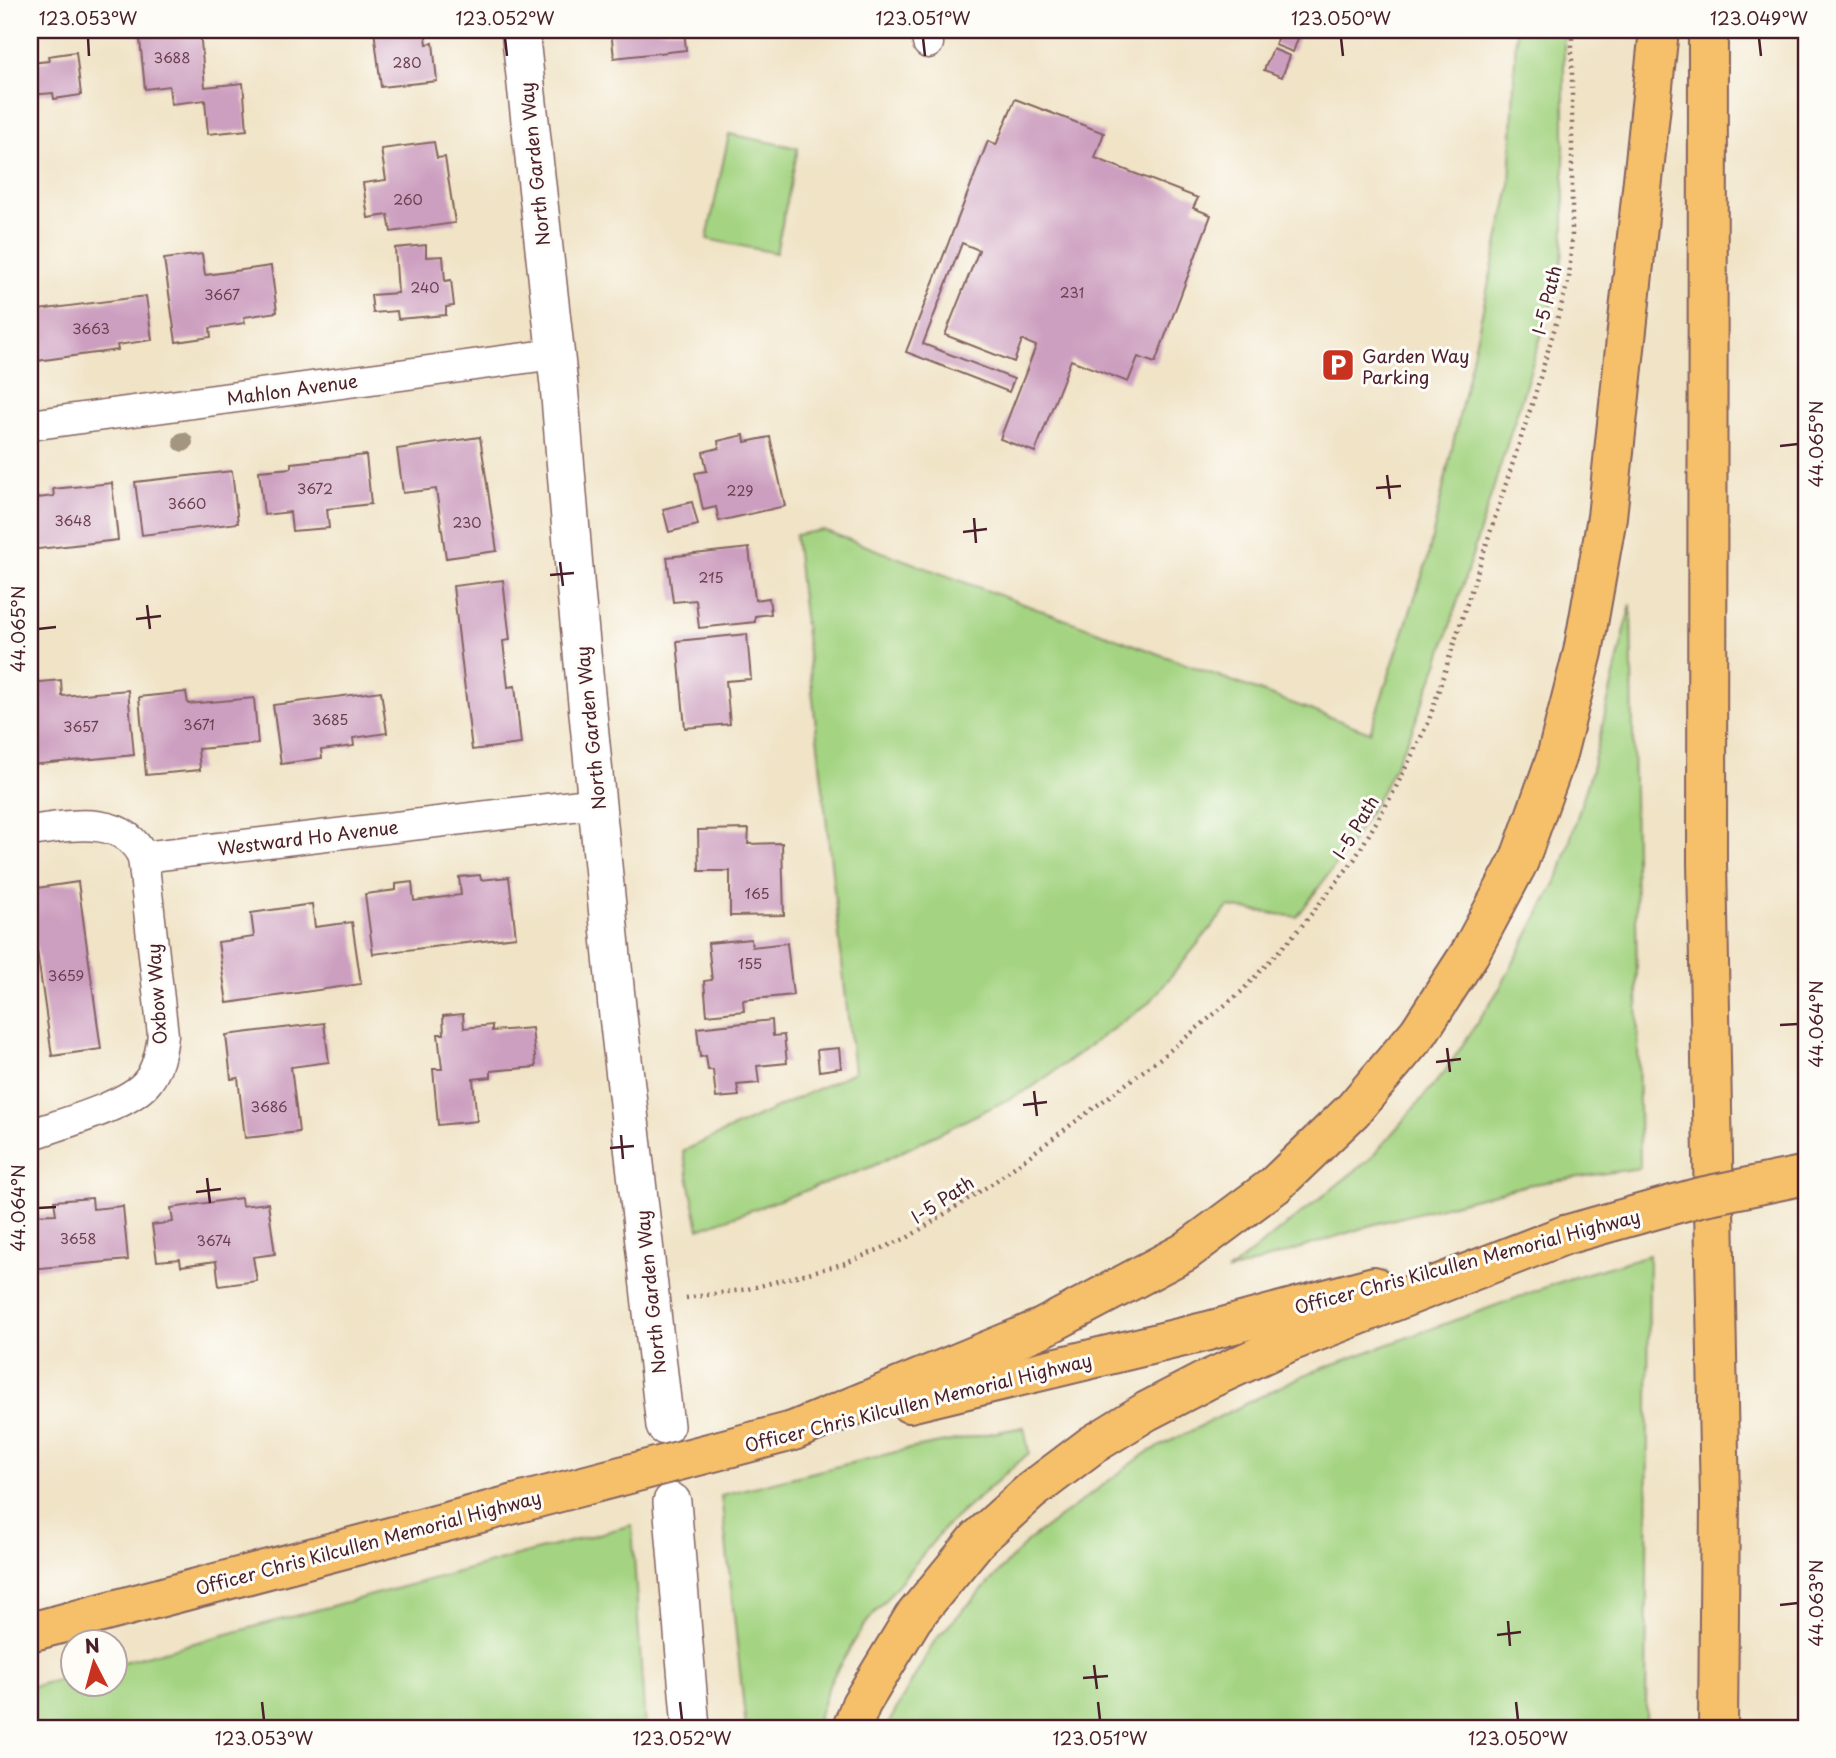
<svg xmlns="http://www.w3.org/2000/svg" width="1836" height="1758" font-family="'Playpen Sans',sans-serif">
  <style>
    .green { fill: #a4d482; stroke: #777a56; stroke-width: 2 }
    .building { fill: #cc9ebf }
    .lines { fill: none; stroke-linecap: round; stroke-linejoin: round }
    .minor-casing { stroke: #846461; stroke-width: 33 }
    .tertiary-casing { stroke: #846461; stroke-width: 40 }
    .motorway-casing { stroke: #846461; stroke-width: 42 }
    .path { stroke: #846461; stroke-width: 4.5; stroke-dasharray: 2 5; stroke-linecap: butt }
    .minor { stroke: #fff; stroke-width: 30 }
    .tertiary { stroke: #fff; stroke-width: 37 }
    .motorway { stroke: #f6c06b; stroke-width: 38 }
    .motorway-bridge-casing { stroke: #846461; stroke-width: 42; stroke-linecap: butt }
    .motorway-bridge { stroke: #f6c06b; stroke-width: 38 }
    .tree { fill: #a4957f }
    .ticks { fill: none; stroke: #4a1f2b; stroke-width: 2.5 }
    .labels { text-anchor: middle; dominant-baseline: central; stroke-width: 6; stroke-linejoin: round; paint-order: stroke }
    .number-label { font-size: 14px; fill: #6a3f50 }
    .street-label { font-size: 18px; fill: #4a1f2b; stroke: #fdfcf7 }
    .poi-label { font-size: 18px; fill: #4a1f2b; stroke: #fdfcf7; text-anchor: start }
    .neatline { fill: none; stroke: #4a1f2b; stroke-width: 2.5 }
    .ticks-label { font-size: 18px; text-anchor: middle; fill: #4a1f2b }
  </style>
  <rect width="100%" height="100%" fill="#fdfcf7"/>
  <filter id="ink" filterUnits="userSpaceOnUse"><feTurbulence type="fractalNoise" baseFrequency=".0143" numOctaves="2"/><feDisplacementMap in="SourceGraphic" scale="14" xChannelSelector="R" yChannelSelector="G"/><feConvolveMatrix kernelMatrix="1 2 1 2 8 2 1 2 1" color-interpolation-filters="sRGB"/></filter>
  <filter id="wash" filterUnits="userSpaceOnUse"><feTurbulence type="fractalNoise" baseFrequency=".00686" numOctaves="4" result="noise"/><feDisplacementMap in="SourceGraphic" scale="28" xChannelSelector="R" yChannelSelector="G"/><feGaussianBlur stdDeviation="1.57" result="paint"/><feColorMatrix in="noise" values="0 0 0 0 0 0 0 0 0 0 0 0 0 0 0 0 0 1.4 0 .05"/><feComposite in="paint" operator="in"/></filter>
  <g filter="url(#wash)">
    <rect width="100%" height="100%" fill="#f0e3c6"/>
    <g class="green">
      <path d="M 1516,30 L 1564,30 L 1564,231 L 1562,260 L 1555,292 L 1439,661 L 1412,730 L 1387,782 L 1350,845 L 1297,917 L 1228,907 L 1150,1002 L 1031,1088 L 871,1167 L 699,1229 L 683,1151 L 854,1072 L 795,535 L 823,530 L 1370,732 L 1427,561 L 1510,187 Z"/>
      <path d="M 729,134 L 798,148 L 776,253 L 707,239 Z"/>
      <path d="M 1631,604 L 1640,1168 L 1527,1185 L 1375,1224 L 1227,1272 L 1371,1158 L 1444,1073 L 1500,988 L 1559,876 L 1592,769 Z"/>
      <path d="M 1649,1255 L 1646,1728 L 886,1728 L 935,1640 L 1028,1541 L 1146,1453 L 1304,1375 L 1571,1278 Z"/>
      <path d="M 1024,1427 L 1029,1453 L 946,1526 L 863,1627 L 830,1682 L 815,1728 L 746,1728 L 721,1495 L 904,1450 Z"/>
      <path d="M 632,1525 L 645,1728 L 30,1728 L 30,1687 L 73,1676 L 74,1684 L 116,1684 L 116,1664 Z"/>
    </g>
    <g id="blocks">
      <g class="building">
        <path d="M 139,30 L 200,30 L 205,87 L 243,83 L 247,130 L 208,134 L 205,100 L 171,104 L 169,86 L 145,89 Z"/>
        <path d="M 374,30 L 425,30 L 427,44 L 433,43 L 437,81 L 381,87 Z"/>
        <path d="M 611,30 L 684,30 L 686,50 L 614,58 Z"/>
        <path d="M 1280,30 L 1301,30 L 1293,52 L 1275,45 Z"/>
        <path d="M 1273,49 L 1290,56 L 1282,77 L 1264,70 Z"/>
        <path d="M 76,52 L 81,95 L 54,99 L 53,93 L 30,95 L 30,63 L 49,61 L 48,56 Z"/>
        <path d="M 1015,99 L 1104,133 L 1095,158 L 1198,198 L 1193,208 L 1211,215 L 1155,363 L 1138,357 L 1128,382 L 1071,360 L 1035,452 L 1000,439 L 1036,346 L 1022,340 L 1014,362 L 945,335 L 979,250 L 962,243 L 923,344 L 1014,379 L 1009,392 L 906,352 L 988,141 L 996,145 Z"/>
        <path d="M 434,142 L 437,158 L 445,157 L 455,223 L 391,232 L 388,215 L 368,218 L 363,183 L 386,180 L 381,149 Z"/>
        <path d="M 426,245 L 426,257 L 443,256 L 445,281 L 451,280 L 454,306 L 446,307 L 446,315 L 398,319 L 397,311 L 373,313 L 371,295 L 398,293 L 395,248 Z"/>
        <path d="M 202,254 L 205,275 L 271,266 L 277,312 L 244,317 L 245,323 L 210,328 L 211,337 L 176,342 L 164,259 Z"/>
        <path d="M 146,296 L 152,340 L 117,345 L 118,350 L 36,361 L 30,311 Z"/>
        <path d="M 744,435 L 745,442 L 770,437 L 785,506 L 719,521 L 716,507 L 703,510 L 695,473 L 707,471 L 703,452 L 719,448 L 718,441 Z"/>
        <path d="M 480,437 L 497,551 L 446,558 L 436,489 L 403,493 L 397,449 Z"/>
        <path d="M 366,455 L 371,504 L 327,509 L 329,528 L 292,531 L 290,512 L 264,515 L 259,471 L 291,468 L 291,463 Z"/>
        <path d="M 232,471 L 238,523 L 142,535 L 135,482 Z"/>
        <path d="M 112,483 L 118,540 L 30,550 L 30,499 L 54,496 L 53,489 Z"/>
        <path d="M 692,502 L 698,525 L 669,532 L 663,509 Z"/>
        <path d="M 749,548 L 755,600 L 769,598 L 771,614 L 755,616 L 755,622 L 699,628 L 696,600 L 673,602 L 667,557 Z"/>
        <path d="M 503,580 L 510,640 L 503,641 L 508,687 L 515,686 L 521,744 L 472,750 L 453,586 Z"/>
        <path d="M 747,634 L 751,679 L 726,681 L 730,724 L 685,728 L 677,641 Z"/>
        <path d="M 61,680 L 62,696 L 128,690 L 134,755 L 30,765 L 30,683 Z"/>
        <path d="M 381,691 L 387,733 L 353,738 L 354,746 L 321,750 L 322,758 L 281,764 L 273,705 Z"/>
        <path d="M 186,692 L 188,704 L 254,698 L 258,744 L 198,749 L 200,770 L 146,775 L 139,697 Z"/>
        <path d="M 749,829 L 748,844 L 782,843 L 784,915 L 730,916 L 730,871 L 699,871 L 698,830 Z"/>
        <path d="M 480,875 L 481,880 L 509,877 L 516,937 L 373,954 L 365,894 L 396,890 L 396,884 L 412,882 L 414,901 L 461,895 L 459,877 Z"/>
        <path d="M 78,882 L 101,1049 L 52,1056 L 30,901 L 30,889 Z"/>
        <path d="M 312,904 L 315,927 L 352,922 L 361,984 L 227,1003 L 218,942 L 254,937 L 251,913 Z"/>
        <path d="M 751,939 L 752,947 L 787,943 L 793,995 L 743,1000 L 744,1011 L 707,1015 L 704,981 L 712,980 L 708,943 Z"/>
        <path d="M 463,1014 L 464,1028 L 492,1025 L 492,1031 L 532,1028 L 536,1067 L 491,1071 L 491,1077 L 473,1079 L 477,1121 L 438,1125 L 433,1069 L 442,1069 L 438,1034 L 444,1034 L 443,1016 Z"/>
        <path d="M 772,1020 L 773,1036 L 784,1035 L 787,1063 L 757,1066 L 759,1083 L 737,1085 L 739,1096 L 716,1098 L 713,1070 L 708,1070 L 706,1056 L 700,1057 L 697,1028 Z"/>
        <path d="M 324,1023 L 329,1062 L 291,1067 L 299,1132 L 245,1138 L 238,1078 L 231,1079 L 226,1035 Z"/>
        <path d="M 839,1048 L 841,1068 L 819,1071 L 817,1050 Z"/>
        <path d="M 92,1198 L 93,1209 L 123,1206 L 128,1260 L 30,1269 L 30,1215 L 56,1214 L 54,1201 Z"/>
        <path d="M 241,1198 L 242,1206 L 268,1203 L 275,1254 L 253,1257 L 257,1281 L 219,1286 L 216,1261 L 181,1266 L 180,1259 L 157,1261 L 152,1225 L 173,1222 L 171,1208 Z"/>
      </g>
    </g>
  </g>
  <g filter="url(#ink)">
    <use href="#blocks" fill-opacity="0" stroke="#846461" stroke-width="2"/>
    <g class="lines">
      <defs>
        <g id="minor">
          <path d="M 926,30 L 928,43"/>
          <path d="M 30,425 L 555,354"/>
          <path d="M 30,831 C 68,826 123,813 143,857 L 597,803"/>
          <path d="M 30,1135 C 60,1124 130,1106 148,1081 C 158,1068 161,1052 163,1035 L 143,857"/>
        </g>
        <g id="tertiary">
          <path d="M 520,30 L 559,385 L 576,592 L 617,1007 L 665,1426"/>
          <path d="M 672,1502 L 691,1728"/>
        </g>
        <g id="motorway">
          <path d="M 1708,30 L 1707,863 L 1720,1501 L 1718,1728"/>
          <path d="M 909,1403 L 1208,1331 L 1374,1286"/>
          <path d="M 793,1431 L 1042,1328 L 1185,1252 L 1275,1185 L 1353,1110 L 1419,1032 L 1470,953 L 1519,861 L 1556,758 L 1583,652 L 1607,517 L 1659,30"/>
          <path d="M 30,1632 L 522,1502"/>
          <path d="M 852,1728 L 861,1704 L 913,1618 L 978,1539 L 1031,1491 L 1092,1445 L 1147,1411 L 1205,1381 L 1290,1342 L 1565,1235"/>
        </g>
      </defs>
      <use href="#minor" class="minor-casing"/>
      <use href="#tertiary" class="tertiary-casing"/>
      <use href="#motorway" class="motorway-casing"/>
      <path class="path" d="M 686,1298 L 748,1289 L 846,1263 L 907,1238 L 993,1183 L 1162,1057 L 1241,992 L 1301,927 L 1354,860 L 1392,795 L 1428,723 L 1534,398 L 1569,279 L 1572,234 L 1572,30"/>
      <use href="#minor" class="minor"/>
      <use href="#tertiary" class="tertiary"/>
      <use href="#motorway" class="motorway"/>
      <defs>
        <g id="motorway-bridge">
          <path d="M 1565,1235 L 1700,1197 L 1806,1175"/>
          <path d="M 522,1502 L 793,1431"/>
        </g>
      </defs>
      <use href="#motorway-bridge" class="motorway-bridge-casing"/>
      <use href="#motorway-bridge" class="motorway-bridge"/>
    </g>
    <circle class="tree" cx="183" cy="442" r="10"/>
  </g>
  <path class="ticks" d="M 88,38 L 89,56M 505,38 L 507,56M 923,38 L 925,56M 1341,38 L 1343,56M 1759,38 L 1761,56M 1780,446 L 1798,444M 1387,475 L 1390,499M 1376,488 L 1401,486M 974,518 L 976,543M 963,532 L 987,529M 560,562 L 563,586M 550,575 L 574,573M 147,605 L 150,629M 136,619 L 161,616M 38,629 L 56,627M 1780,1025 L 1798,1024M 1447,1048 L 1450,1072M 1436,1062 L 1461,1059M 1034,1091 L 1037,1116M 1023,1105 L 1047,1102M 621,1135 L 623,1159M 610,1148 L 634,1146M 207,1178 L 210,1203M 196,1192 L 221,1189M 38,1208 L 56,1207M 1780,1605 L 1798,1603M 1508,1621 L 1510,1646M 1497,1635 L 1521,1632M 1094,1665 L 1097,1689M 1083,1678 L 1108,1676M 262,1702 L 264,1720M 680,1702 L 682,1720M 1098,1702 L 1100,1720M 1516,1702 L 1518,1720"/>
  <defs>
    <symbol id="parking-square" viewBox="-11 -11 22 22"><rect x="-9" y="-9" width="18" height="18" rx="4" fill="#c8321e" stroke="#fdfcf7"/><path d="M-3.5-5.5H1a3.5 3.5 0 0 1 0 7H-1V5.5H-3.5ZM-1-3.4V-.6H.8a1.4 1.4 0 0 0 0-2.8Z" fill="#fff"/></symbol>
  </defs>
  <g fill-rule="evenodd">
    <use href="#parking-square" x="1319" y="346" width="38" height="38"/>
  </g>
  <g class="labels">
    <g class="number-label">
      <text x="172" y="57">3688</text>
      <text x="407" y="62">280</text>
      <text x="408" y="199">260</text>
      <text x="425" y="287">240</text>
      <text x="1072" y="292">231</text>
      <text x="222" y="294">3667</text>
      <text x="91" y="328">3663</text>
      <text x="315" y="488">3672</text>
      <text x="740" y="490">229</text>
      <text x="187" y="503">3660</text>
      <text x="73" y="520">3648</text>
      <text x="467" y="522">230</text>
      <text x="711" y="577">215</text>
      <text x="330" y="719">3685</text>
      <text x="199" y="724">3671</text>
      <text x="81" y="726">3657</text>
      <text x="757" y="893">165</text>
      <text x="750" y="963">155</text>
      <text x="66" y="975">3659</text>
      <text x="269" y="1106">3686</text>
      <text x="78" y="1238">3658</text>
      <text x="214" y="1240">3674</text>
    </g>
    <g class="street-label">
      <text transform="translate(534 164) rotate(-96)">North Garden Way</text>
      <text transform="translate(1546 300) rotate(-76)">I-5 Path</text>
      <text transform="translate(292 389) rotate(-8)">Mahlon Avenue</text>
      <text transform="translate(590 728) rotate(-96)">North Garden Way</text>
      <text transform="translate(1355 827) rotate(-59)">I-5 Path</text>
      <text transform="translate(308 837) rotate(-7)">Westward Ho Avenue</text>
      <text transform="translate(156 994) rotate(-94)">Oxbow Way</text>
      <text transform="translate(942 1199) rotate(-33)">I-5 Path</text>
      <text transform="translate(1467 1261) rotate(-15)">Officer Chris Kilcullen Memorial Highway</text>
      <text transform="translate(650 1292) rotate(-96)">North Garden Way</text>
      <text transform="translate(918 1402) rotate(-14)">Officer Chris Kilcullen Memorial Highway</text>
      <text transform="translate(368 1542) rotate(-15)">Officer Chris Kilcullen Memorial Highway</text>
    </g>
    <g class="poi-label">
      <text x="1362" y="355">Garden Way<tspan x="1362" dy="21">Parking</tspan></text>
    </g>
  </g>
  <rect width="1836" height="1758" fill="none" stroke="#fdfcf7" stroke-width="77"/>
  <g transform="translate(94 1663) rotate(354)"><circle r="33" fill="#fdfcf7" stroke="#b5a4a5" stroke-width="2"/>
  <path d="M0-5L12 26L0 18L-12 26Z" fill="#c8321e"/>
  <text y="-10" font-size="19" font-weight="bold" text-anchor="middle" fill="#4a1f2b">N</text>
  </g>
  <rect x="38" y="38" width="1760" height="1682" class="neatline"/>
  <g class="ticks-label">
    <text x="88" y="25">123.053°W</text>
    <text x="505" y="25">123.052°W</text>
    <text x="923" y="25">123.051°W</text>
    <text x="1341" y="25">123.050°W</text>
    <text x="1759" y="25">123.049°W</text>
    <text transform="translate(1817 444) rotate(-90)" y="6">44.065°N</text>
    <text transform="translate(19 629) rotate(-90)" y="6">44.065°N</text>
    <text transform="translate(1817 1024) rotate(-90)" y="6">44.064°N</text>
    <text transform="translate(19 1208) rotate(-90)" y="6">44.064°N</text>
    <text transform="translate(1817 1603) rotate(-90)" y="6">44.063°N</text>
    <text x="264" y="1745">123.053°W</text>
    <text x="682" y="1745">123.052°W</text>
    <text x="1100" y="1745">123.051°W</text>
    <text x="1518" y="1745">123.050°W</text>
  </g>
</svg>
